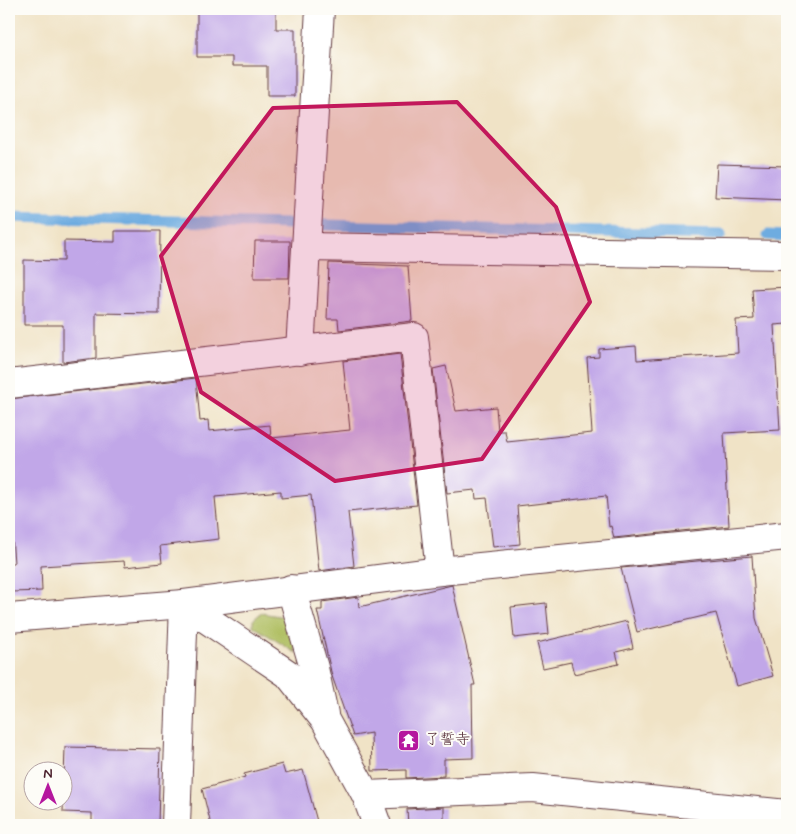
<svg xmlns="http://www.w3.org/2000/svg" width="796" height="834" font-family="Mynerve,'Klee One',sans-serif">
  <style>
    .green { fill: #aebd5f; stroke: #7c6e45 }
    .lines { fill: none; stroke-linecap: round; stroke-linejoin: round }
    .stream { stroke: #6eace0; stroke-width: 11 }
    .building { fill: #c1a7e8 }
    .minor-casing { stroke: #633c42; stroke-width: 30 }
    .minor { stroke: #fff; stroke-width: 28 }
    .marked { fill: #c2185b; fill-opacity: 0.2; stroke: #c2185b; stroke-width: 4; stroke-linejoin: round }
    .labels { text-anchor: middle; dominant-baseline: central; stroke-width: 4; stroke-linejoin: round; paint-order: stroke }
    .poi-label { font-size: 15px; fill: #4a1f2b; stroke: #fdfcf7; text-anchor: start }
  </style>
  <rect width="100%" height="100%" fill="#fdfcf7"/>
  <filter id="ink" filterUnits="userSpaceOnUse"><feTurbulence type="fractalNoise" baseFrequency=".02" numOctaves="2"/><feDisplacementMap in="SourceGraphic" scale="10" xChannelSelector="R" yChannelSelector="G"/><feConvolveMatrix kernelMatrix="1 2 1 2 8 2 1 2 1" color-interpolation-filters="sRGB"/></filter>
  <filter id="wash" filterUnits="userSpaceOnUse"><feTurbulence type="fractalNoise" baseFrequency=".0096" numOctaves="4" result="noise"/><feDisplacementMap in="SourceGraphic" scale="20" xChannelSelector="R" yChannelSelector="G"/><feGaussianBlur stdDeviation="1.12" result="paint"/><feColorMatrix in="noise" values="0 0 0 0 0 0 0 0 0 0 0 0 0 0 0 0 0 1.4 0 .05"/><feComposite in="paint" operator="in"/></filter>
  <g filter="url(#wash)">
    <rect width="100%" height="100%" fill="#f0e3c6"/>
    <path class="green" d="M 261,613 L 291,618 L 296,653 L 253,626 L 253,620 Z"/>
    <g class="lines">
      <g class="stream">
        <path d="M 9,217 L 721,235"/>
        <path d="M 768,235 L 787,236"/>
      </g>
    </g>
    <g id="blocks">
      <g class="building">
        <path d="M 197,9 L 276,9 L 276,29 L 295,29 L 295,96 L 267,96 L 267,66 L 232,66 L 232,57 L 197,57 Z"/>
        <path d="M 717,164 L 787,166 L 787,200 L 715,197 Z"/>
        <path d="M 115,231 L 160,231 L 159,314 L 96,313 L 96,358 L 63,362 L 63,325 L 24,325 L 24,260 L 64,261 L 64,241 L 115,242 Z"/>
        <path d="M 255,241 L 290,241 L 289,278 L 254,278 Z"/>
        <path d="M 329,263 L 408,266 L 412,321 L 339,330 L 338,319 L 327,319 Z"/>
        <path d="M 787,287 L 787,324 L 774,325 L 780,430 L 724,433 L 729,526 L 614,538 L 611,526 L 609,527 L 606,496 L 517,506 L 520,544 L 493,547 L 487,498 L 476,499 L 475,490 L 447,493 L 433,369 L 446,366 L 456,411 L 496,407 L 498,431 L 505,431 L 507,442 L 592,433 L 587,358 L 599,357 L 599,349 L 636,346 L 637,360 L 738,353 L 736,320 L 754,319 L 752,289 Z"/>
        <path d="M 400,354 L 417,505 L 348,512 L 354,566 L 319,571 L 311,495 L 281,498 L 281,491 L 215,497 L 219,539 L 160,546 L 162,563 L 125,567 L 124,561 L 41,566 L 42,591 L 11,592 L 9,563 L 14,563 L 9,494 L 9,399 L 196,378 L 200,421 L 208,420 L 209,431 L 270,425 L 271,438 L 350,430 L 343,361 Z"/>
        <path d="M 752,556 L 756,618 L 773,676 L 737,686 L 716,613 L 637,632 L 621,568 Z"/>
        <path d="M 452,585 L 475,685 L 472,685 L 473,758 L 444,759 L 444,776 L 406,778 L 406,770 L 372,771 L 371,733 L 353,736 L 332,676 L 317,610 L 322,610 L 322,602 L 358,597 L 359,607 Z"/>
        <path d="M 546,603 L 549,634 L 514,638 L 511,607 Z"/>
        <path d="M 627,621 L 633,648 L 616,652 L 619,664 L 574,674 L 571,662 L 543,668 L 537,643 Z"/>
        <path d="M 65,747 L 160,749 L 158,825 L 92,825 L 92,813 L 63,812 Z"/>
        <path d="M 282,764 L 285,774 L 303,770 L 318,825 L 211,825 L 202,789 L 245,777 L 244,774 Z"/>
        <path d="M 444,807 L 444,825 L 408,825 L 407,809 Z"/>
      </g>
    </g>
  </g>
  <g filter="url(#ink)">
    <use href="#blocks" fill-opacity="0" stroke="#633c42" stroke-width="1"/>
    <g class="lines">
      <defs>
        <g id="minor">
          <path d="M 306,247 L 787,255"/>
          <path d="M 300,351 L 320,9"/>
          <path d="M 9,384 L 414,337 L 440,571"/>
          <path d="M 291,589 L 314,668 L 324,714"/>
          <path d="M 184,604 L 288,674 L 325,720 L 366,795 L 377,825"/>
          <path d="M 9,618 L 184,604 L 440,571 L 787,536"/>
          <path d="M 366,795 L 533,788 L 787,814"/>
          <path d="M 176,825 L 184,604"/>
        </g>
      </defs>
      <use href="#minor" class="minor-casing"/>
      <use href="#minor" class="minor"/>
    </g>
  </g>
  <path class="marked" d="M 457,102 L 556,207 L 590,302 L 482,459 L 335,481 L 201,392 L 161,256 L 273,108 Z"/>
  <defs>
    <symbol id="temple-square" viewBox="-11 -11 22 22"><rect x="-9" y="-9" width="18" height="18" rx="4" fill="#b5179e" stroke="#fdfcf7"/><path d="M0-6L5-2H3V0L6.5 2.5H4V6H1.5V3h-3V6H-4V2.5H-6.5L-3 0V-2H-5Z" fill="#fff"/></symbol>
  </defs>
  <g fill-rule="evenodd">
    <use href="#temple-square" x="396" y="728" width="25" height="25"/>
  </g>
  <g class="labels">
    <g class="poi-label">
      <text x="425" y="740">了誓寺</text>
    </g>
  </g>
  <rect width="796" height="834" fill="none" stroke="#fdfcf7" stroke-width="30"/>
  <g transform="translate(48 786)"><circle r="24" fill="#fdfcf7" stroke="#b5a4a5"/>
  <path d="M0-4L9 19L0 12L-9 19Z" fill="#b5179e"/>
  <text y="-8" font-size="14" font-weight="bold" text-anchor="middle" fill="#4a1f2b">N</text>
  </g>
</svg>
